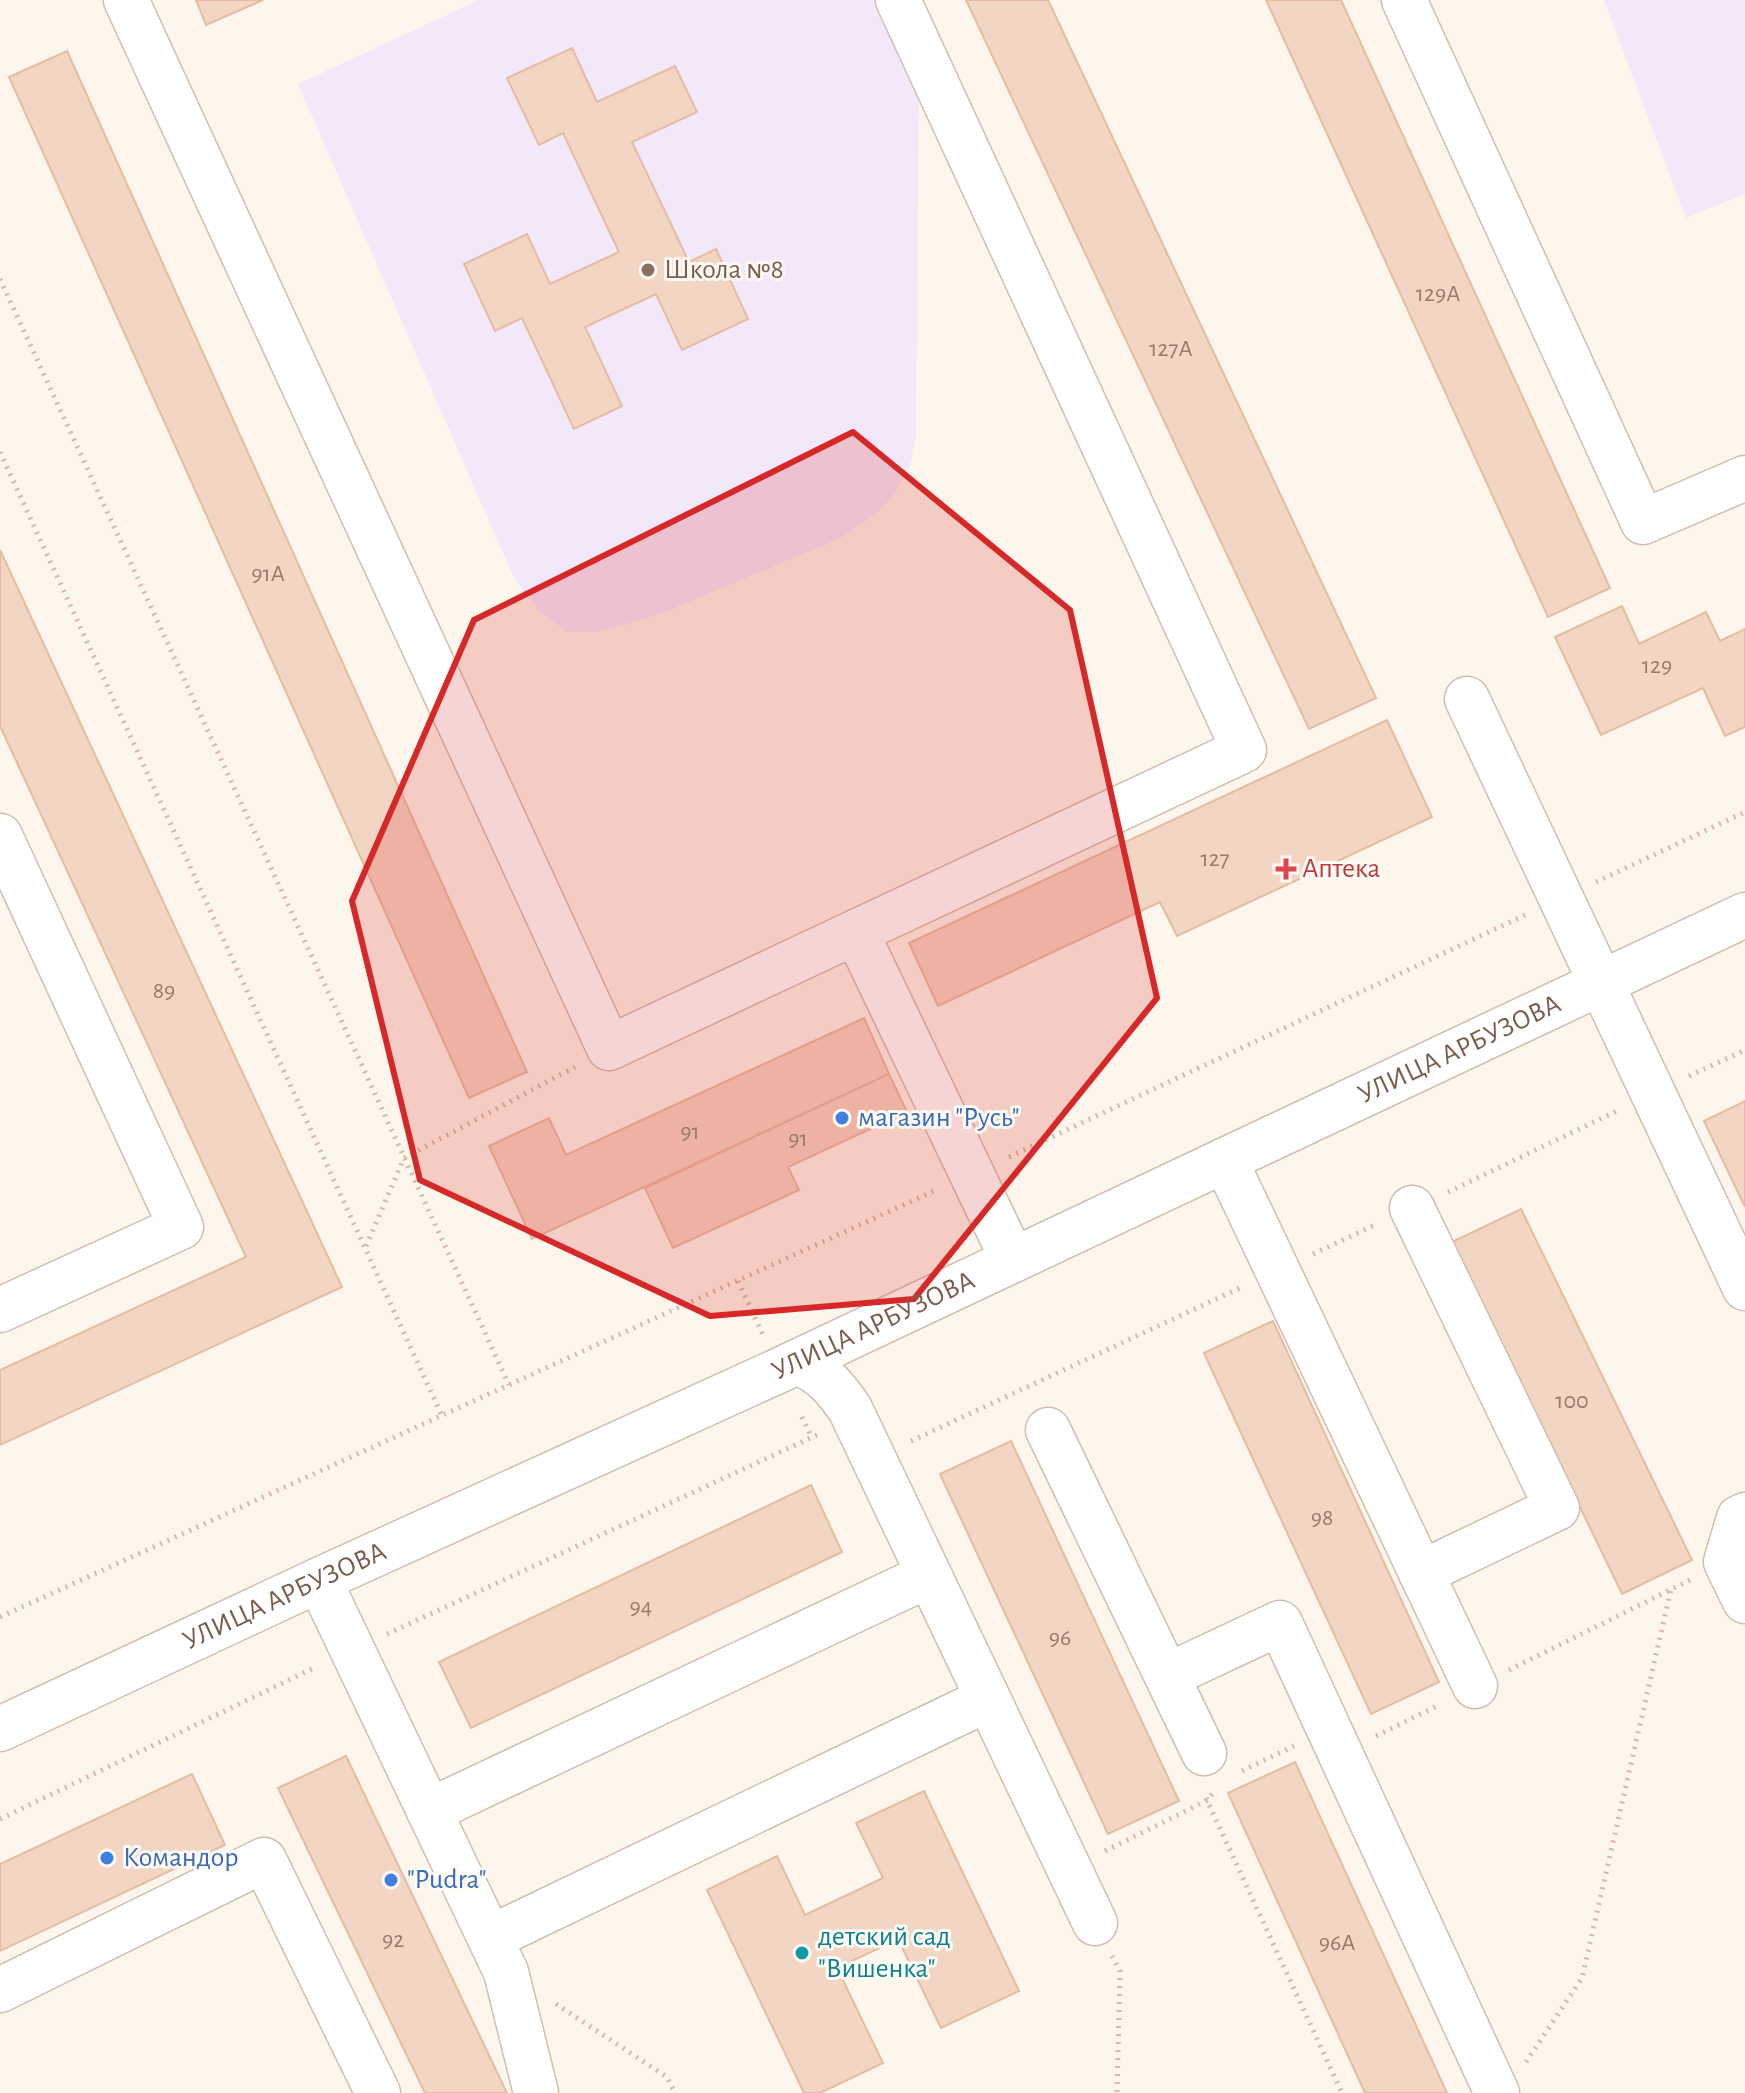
<svg xmlns="http://www.w3.org/2000/svg" width="1745" height="2093" font-family="'Alegreya Sans',sans-serif">
  <style>
    .education { fill: #f3e8fa }
    .building { fill: #f3d5c3; stroke: #e6bba3; stroke-width: 2 }
    .lines { fill: none; stroke-linecap: round; stroke-linejoin: round }
    .minor-casing { stroke: #d1beb0; stroke-width: 47 }
    .path { stroke: #d9b8a5; stroke-width: 5; stroke-dasharray: 2 6; stroke-linecap: butt }
    .minor { stroke: #fff; stroke-width: 44 }
    .marked { fill: #d62828; fill-opacity: 0.2; stroke: #d62828; stroke-width: 6; stroke-linejoin: round }
    .education-dot { fill: #8d6e63; stroke: #fffaf3; stroke-width: 3 }
    .health-dot { fill: #e0444e; stroke: #fffaf3; stroke-width: 3 }
    .shop-dot { fill: #3f7fe0; stroke: #fffaf3; stroke-width: 3 }
    .culture-dot { fill: #0f9aa8; stroke: #fffaf3; stroke-width: 3 }
    .labels { text-anchor: middle; dominant-baseline: central; stroke-width: 6; stroke-linejoin: round; paint-order: stroke }
    .number-label { font-size: 24px; fill: #987a6a }
    .education-label { font-size: 28px; fill: #785e54; stroke: #fffaf3; text-anchor: start }
    .health-label { font-size: 28px; fill: #be3a42; stroke: #fffaf3; text-anchor: start }
    .street-label { font-size: 28px; fill: #7a5c4d; stroke: #fffaf3 }
    .shop-label { font-size: 28px; fill: #366cbe; stroke: #fffaf3; text-anchor: start }
    .culture-label { font-size: 28px; fill: #0d838f; stroke: #fffaf3; text-anchor: start }
  </style>
  <rect width="100%" height="100%" fill="#fdf6ec"/>
  <g class="education">
    <path d="M 479,0 L 880,0 L 919,85 L 916,435 L 910,466 L 895,493 L 877,513 L 841,538 L 660,614 L 598,632 L 567,632 L 540,612 L 514,578 L 298,84 Z"/>
    <path d="M 1604,0 L 1745,0 L 1745,194 L 1686,218 Z"/>
  </g>
  <g class="building">
    <path d="M 196,0 L 263,0 L 206,25 Z"/>
    <path d="M 966,0 L 1048,0 L 1376,698 L 1309,729 Z"/>
    <path d="M 1266,0 L 1341,0 L 1610,588 L 1548,617 Z"/>
    <path d="M 572,48 L 597,102 L 675,66 L 697,112 L 632,142 L 689,262 L 716,249 L 748,319 L 682,350 L 656,294 L 585,327 L 622,406 L 574,429 L 522,318 L 495,331 L 464,264 L 527,234 L 550,284 L 619,252 L 563,133 L 539,145 L 507,78 Z"/>
    <path d="M 67,51 L 527,1072 L 469,1098 L 9,77 Z"/>
    <path d="M 0,550 L 342,1287 L 0,1445 L 0,1370 L 246,1257 L 0,726 Z"/>
    <path d="M 1622,606 L 1639,644 L 1706,612 L 1720,641 L 1745,629 L 1745,727 L 1725,736 L 1703,688 L 1601,735 L 1555,637 Z"/>
    <path d="M 1387,720 L 1432,817 L 1177,936 L 1160,902 L 938,1006 L 909,943 Z"/>
    <path d="M 864,1018 L 889,1074 L 532,1239 L 489,1146 L 549,1118 L 566,1155 Z"/>
    <path d="M 889,1074 L 907,1112 L 788,1167 L 799,1190 L 673,1248 L 645,1188 Z"/>
    <path d="M 1745,1101 L 1745,1207 L 1704,1121 Z"/>
    <path d="M 1521,1209 L 1692,1560 L 1622,1594 L 1452,1242 Z"/>
    <path d="M 1273,1321 L 1439,1682 L 1371,1714 L 1204,1353 Z"/>
    <path d="M 1011,1441 L 1179,1801 L 1108,1834 L 940,1474 Z"/>
    <path d="M 811,1485 L 842,1552 L 471,1728 L 439,1662 Z"/>
    <path d="M 346,1756 L 507,2093 L 425,2093 L 278,1788 Z"/>
    <path d="M 1295,1762 L 1447,2093 L 1365,2093 L 1228,1793 Z"/>
    <path d="M 192,1774 L 225,1845 L 0,1951 L 0,1864 Z"/>
    <path d="M 924,1791 L 1019,1991 L 941,2028 L 898,1939 L 837,1968 L 883,2063 L 820,2093 L 804,2093 L 707,1890 L 777,1856 L 805,1915 L 883,1878 L 856,1823 Z"/>
  </g>
  <g class="lines">
    <defs>
      <g id="minor">
        <path d="M 126,0 L 609,1048 L 856,932 L 1013,1260"/>
        <path d="M 1404,0 L 1643,522 L 1745,478"/>
        <path d="M 1467,699 L 1745,1288"/>
        <path d="M 0,836 L 181,1227 L 0,1310"/>
        <path d="M 856,932 L 1244,750 L 898,0"/>
        <path d="M 1225,1160 L 1475,1686"/>
        <path d="M 1412,1208 L 1557,1508 L 1421,1573"/>
        <path d="M 797,1362 C 822,1372 835,1387 850,1409 L 1095,1923"/>
        <path d="M 1048,1430 L 1204,1753"/>
        <path d="M 1745,1515 L 1739,1518 L 1726,1562 L 1745,1601"/>
        <path d="M 319,1580 L 506,1972 L 536,2093"/>
        <path d="M 1167,1676 L 1280,1623 L 1497,2093"/>
        <path id="s1" d="M 0,1729 L 319,1580 L 780,1370 L 1745,915"/>
        <path d="M 429,1811 L 929,1575"/>
        <path d="M 490,1938 L 988,1699"/>
        <path d="M 0,1990 L 264,1860 L 378,2093"/>
      </g>
    </defs>
    <use href="#minor" class="minor-casing"/>
    <g class="path">
      <path d="M 0,279 L 509,1385"/>
      <path d="M 0,452 L 442,1416"/>
      <path d="M 1596,882 L 1745,812"/>
      <path d="M 1689,1076 L 1745,1050"/>
      <path d="M 1009,1157 L 1525,915"/>
      <path d="M 1448,1192 L 1619,1110"/>
      <path d="M 366,1246 L 404,1158 L 575,1067"/>
      <path d="M 1313,1254 L 1377,1224"/>
      <path d="M 738,1281 L 763,1335"/>
      <path d="M 802,1417 L 812,1438"/>
      <path d="M 911,1441 L 1242,1287"/>
      <path d="M 0,1617 L 934,1191"/>
      <path d="M 387,1634 L 817,1435"/>
      <path d="M 1509,1670 L 1690,1580"/>
      <path d="M 1376,1736 L 1439,1705"/>
      <path d="M 1242,1771 L 1294,1746"/>
      <path d="M 1206,1798 L 1342,2093"/>
      <path d="M 0,1819 L 316,1667"/>
      <path d="M 1105,1851 L 1206,1801 L 1215,1791"/>
      <path d="M 1112,1956 L 1120,1971 L 1117,2093"/>
      <path d="M 556,2004 L 667,2077 L 675,2093"/>
      <path d="M 1526,2062 L 1582,1978 L 1671,1589"/>
    </g>
    <use href="#minor" class="minor"/>
  </g>
  <path class="marked" d="M 853,432 L 1070,610 L 1157,998 L 914,1299 L 710,1316 L 420,1180 L 352,901 L 474,620 Z"/>
  <circle class="education-dot" cx="648" cy="270" r="8"/>
  <path class="health-dot" d="M1282 857h8v8h8v8h-8v8h-8v-8h-8v-8h8z"/>
  <g class="shop-dot">
    <circle cx="842" cy="1118" r="8"/>
    <circle cx="107" cy="1858" r="8"/>
    <circle cx="391" cy="1880" r="8"/>
  </g>
  <circle class="culture-dot" cx="802" cy="1953" r="8"/>
  <g class="labels">
    <g class="number-label">
      <text x="1438" y="294">129А</text>
      <text x="1171" y="349">127А</text>
      <text x="268" y="574">91А</text>
      <text x="1657" y="666">129</text>
      <text x="1215" y="859">127</text>
      <text x="164" y="991">89</text>
      <text x="690" y="1132">91</text>
      <text x="798" y="1139">91</text>
      <text x="1572" y="1401">100</text>
      <text x="1322" y="1518">98</text>
      <text x="641" y="1607">94</text>
      <text x="1060" y="1638">96</text>
      <text x="393" y="1940">92</text>
      <text x="1337" y="1943">96А</text>
    </g>
    <g class="education-label">
      <text x="664" y="270">Школа №8</text>
    </g>
    <g class="health-label">
      <text x="1302" y="869">Аптека</text>
    </g>
    <g class="street-label">
      <text stroke="none"><textPath href="#s1" startOffset="1610">УЛИЦА АРБУЗОВА</textPath></text>
      <text stroke="none"><textPath href="#s1" startOffset="962">УЛИЦА АРБУЗОВА</textPath></text>
      <text stroke="none"><textPath href="#s1" startOffset="314">УЛИЦА АРБУЗОВА</textPath></text>
    </g>
    <g class="shop-label">
      <text x="858" y="1118">магазин "Русь"</text>
      <text x="123" y="1858">Командор</text>
      <text x="407" y="1880">"Pudra"</text>
    </g>
    <g class="culture-label">
      <text x="818" y="1937">детский сад<tspan x="818" dy="32">"Вишенка"</tspan></text>
    </g>
  </g>
</svg>
